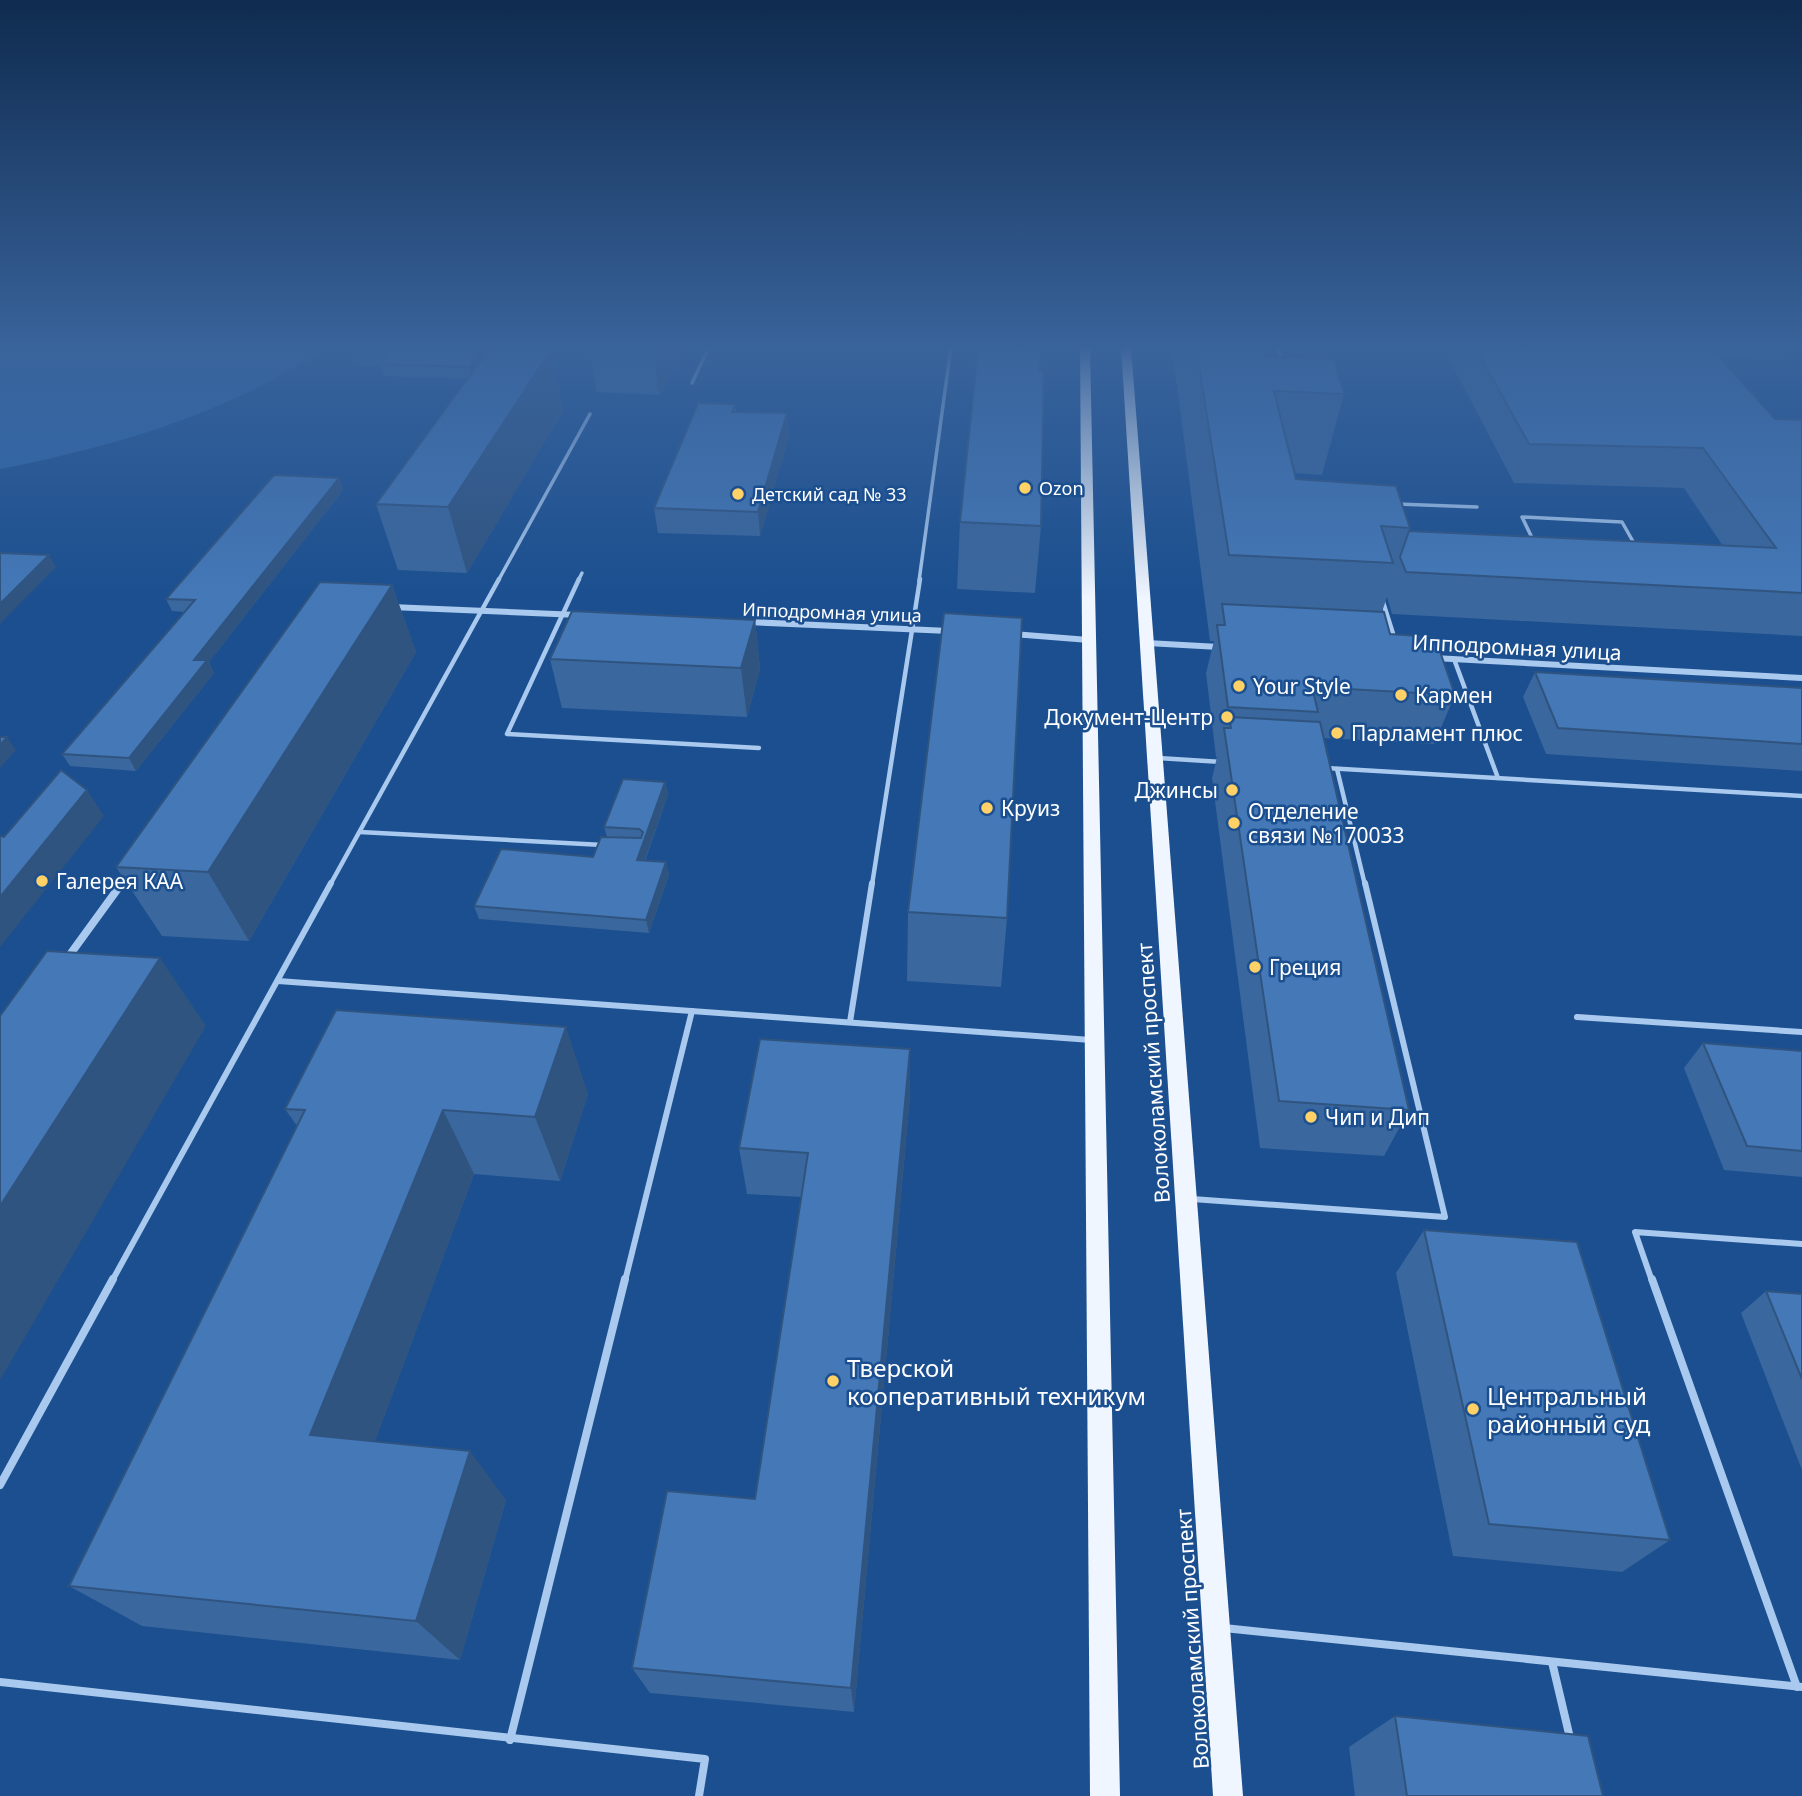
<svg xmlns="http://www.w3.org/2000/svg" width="1802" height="1796" font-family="'Noto Sans',sans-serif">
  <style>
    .green { fill: #2e69ad }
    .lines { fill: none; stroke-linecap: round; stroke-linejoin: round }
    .lane-far3 { stroke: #a9c9ee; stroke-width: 3.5 }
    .lane-far2 { stroke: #a9c9ee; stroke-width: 4.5 }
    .lane-far1 { stroke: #a9c9ee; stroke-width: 6 }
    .lane { stroke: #a9c9ee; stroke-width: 8 }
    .street-far2 { stroke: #a9c9ee; stroke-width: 4.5 }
    .street-far1 { stroke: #a9c9ee; stroke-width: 6 }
    .street { stroke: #a9c9ee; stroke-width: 8 }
    .primary { fill: #f0f6ff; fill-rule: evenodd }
    .wall { fill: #3a679d }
    .shaded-wall { fill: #305480 }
    .building { fill: #4478b7; stroke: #305480; stroke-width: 2 }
    .poi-dot { fill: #ffd166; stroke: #1b4f8f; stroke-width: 2.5 }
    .labels { text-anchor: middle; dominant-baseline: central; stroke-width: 5; stroke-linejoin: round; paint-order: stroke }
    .far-poi-label { font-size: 18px; fill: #fff; stroke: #1b4f8f; text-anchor: start }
    .far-street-label { font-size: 18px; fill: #fff; stroke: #1b4f8f }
    .street-label { font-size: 21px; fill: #fff; stroke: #1b4f8f }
    .poi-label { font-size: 21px; fill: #fff; stroke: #1b4f8f; text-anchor: start }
    .near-poi-label { font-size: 24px; fill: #fff; stroke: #1b4f8f; text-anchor: start }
  </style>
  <rect width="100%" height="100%" fill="#1b4f8f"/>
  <path class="green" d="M 0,347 L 327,347 C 229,413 116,446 0,469 Z"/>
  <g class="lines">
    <g class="lane-far3">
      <path d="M 1277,347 L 1283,363"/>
      <path d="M 692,383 L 709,347"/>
      <path d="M 1397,504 L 1477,507"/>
      <path d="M 1534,542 L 1522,517 L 1622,522 L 1635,545"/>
      <path d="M 498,581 L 590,414"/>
      <path d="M 578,581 L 582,573"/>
      <path d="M 919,581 L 951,347"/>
    </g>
    <g class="lane-far2">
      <path d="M 579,579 L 507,734 L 759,748"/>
      <path d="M 1382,599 L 1395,640"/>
      <path d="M 1454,659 L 1498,778"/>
      <path d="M 1158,758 L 1222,762"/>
      <path d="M 1326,768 L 1802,796"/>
      <path d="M 1337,769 L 1365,885"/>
      <path d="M 360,832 L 603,845"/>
      <path d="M 330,885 L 499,579"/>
      <path d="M 872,885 L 920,579"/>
    </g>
    <g class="lane-far1">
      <path d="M 278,981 L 1091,1040"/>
      <path d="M 1577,1017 L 1802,1032"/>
      <path d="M 850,1022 L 872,883"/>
      <path d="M 1192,1199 L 1445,1217 L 1365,883"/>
      <path d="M 112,1281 L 331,883"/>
      <path d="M 625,1281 L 692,1011"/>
      <path d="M 1652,1281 L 1635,1232 L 1802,1244"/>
    </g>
    <g class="lane">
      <path d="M 1652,1279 L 1797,1687"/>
      <path d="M 0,1485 L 113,1279"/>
      <path d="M 1224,1628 L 1802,1687"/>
      <path d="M 1552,1662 L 1570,1738"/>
      <path d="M 0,1682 L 705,1759 L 699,1796"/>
      <path d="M 510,1740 L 625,1279"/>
    </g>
    <path class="street-far2" d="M 543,358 L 551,347"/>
    <g class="street-far1">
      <path d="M 391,607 L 579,615"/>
      <path d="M 748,622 L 949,631"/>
      <path d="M 1014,634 L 1089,640"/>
      <path d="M 1147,643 L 1219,647"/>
      <path d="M 1434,658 L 1802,678"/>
      <path d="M 120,885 L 129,873"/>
    </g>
    <path class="street" d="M 66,960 L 122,883"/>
    <g class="primary">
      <path d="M 1080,347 L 1090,347 L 1120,1796 L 1090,1796 Z"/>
      <path d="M 1121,347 L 1131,347 L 1243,1796 L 1213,1796 Z"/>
    </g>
  </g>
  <g class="wall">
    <path d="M 362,347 L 488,347 L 482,359 L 551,350 L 563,411 L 467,573 L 398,570 L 376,504 L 468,379 L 384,376 L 381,366 L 360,366 L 356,355 Z"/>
    <path d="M 589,347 L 685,347 L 660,395 L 597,392 Z"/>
    <path d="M 1172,347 L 1263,347 L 1266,357 L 1344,394 L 1322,475 L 1294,473 L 1296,479 L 1410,528 L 1409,531 L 1723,546 L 1684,488 L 1514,483 L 1446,353 L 1448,347 L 1787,347 L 1780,360 L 1720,357 L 1775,419 L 1802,420 L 1802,636 L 1392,614 L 1387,597 L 1382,612 L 1390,634 L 1455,695 L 1434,744 L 1323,738 L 1409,1110 L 1384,1156 L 1260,1148 L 1212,778 L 1217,757 L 1216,757 L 1206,673 L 1214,641 L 1210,641 Z"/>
    <path d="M 735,404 L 736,412 L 787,413 L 789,437 L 760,536 L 658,533 L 654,508 Z"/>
    <path d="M 339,478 L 343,490 L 209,662 L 214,673 L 136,771 L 70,766 L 62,754 L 184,612 L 172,611 L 166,599 Z"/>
    <path d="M 960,522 L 1041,526 L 1035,593 L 957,589 Z"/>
    <path d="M 392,585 L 416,652 L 249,941 L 162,936 L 116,867 Z"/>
    <path d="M 755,620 L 760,669 L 747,717 L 562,708 L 550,659 Z"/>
    <path d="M 1535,672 L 1802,688 L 1802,771 L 1546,754 L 1523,697 Z"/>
    <path d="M 665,782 L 668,795 L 645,861 L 666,862 L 669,875 L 649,933 L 479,919 L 474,906 L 593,857 L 607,837 L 604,827 Z"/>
    <path d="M 908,912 L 1007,918 L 1001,987 L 907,981 Z"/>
    <path d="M 1703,1043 L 1802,1051 L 1802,1177 L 1724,1170 L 1684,1068 Z"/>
    <path d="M 910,1049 L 910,1096 L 854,1712 L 650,1693 L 632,1668 L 755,1499 L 801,1197 L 747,1194 L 739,1148 Z"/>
    <path d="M 588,1094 L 560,1181 L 474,1174 L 375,1441 L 506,1500 L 460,1660 L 142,1626 L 69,1586 L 297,1126 L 285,1109 Z"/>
    <path d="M 1424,1230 L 1670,1540 L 1622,1572 L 1453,1556 L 1396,1273 Z"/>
    <path d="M 1766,1291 L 1802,1294 L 1802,1470 L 1741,1313 Z"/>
    <path d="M 1395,1716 L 1603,1796 L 1355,1796 L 1349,1747 Z"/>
  </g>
  <g class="shaded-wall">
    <path d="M 480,347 L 488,347 L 472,379 L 470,367 Z"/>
    <path d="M 653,347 L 685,347 L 660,395 Z"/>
    <path d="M 551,350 L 563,411 L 467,573 L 448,507 Z"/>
    <path d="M 787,413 L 789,437 L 760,536 L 758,512 Z"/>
    <path d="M 339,478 L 343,490 L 209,662 L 214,673 L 136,771 L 129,758 L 194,660 Z"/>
    <path d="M 49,555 L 56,567 L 0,624 L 0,604 Z"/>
    <path d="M 392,585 L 416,652 L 249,941 L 208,872 Z"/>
    <path d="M 755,620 L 760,669 L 747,717 L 741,668 Z"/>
    <path d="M 7,737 L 16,750 L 0,768 L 0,745 Z"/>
    <path d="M 665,782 L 668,795 L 640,873 L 637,860 Z"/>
    <path d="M 87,790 L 104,816 L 0,947 L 0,897 Z"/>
    <path d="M 666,862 L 669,875 L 649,933 L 646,920 Z"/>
    <path d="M 160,958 L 206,1026 L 0,1380 L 0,1206 Z"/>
    <path d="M 566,1027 L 588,1094 L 560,1181 L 535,1117 Z"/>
    <path d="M 910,1049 L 910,1096 L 854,1712 L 851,1688 Z"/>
    <path d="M 443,1110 L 474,1174 L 359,1485 L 310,1435 Z"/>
    <path d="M 470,1451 L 506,1500 L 460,1660 L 416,1621 Z"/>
  </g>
  <g class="building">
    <path d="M 362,347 L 480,347 L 470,367 L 381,364 L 389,355 L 356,355 Z"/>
    <path d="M 978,347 L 1040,347 L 1040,371 L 1044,371 L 1041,526 L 960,522 Z"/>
    <path d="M 1196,347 L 1263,347 L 1266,357 L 1334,359 L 1344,394 L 1274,391 L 1296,479 L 1396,486 L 1410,528 L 1381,526 L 1393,563 L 1229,555 Z"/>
    <path d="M 1475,347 L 1710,347 L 1775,419 L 1802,420 L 1802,593 L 1406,572 L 1400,557 L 1409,531 L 1776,548 L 1703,448 L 1529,444 Z"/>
    <path d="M 490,348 L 551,350 L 448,507 L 376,504 Z"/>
    <path d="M 698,403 L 735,404 L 732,412 L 787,413 L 758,512 L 654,508 Z"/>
    <path d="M 274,475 L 339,478 L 194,660 L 207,660 L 129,758 L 62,754 L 195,600 L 166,599 Z"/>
    <path d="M 0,553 L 49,555 L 0,604 Z"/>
    <path d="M 320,582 L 392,585 L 208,872 L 116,867 Z"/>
    <path d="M 1222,604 L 1384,612 L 1390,634 L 1435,637 L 1455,695 L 1312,687 L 1318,712 L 1228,707 L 1217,625 L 1225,625 Z"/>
    <path d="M 572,611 L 755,620 L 741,668 L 550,659 Z"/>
    <path d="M 944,613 L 1022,618 L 1007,918 L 908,912 Z"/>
    <path d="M 1535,672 L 1802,688 L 1802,744 L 1558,728 Z"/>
    <path d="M 1229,717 L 1320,722 L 1409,1110 L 1279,1101 L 1224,728 L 1231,728 Z"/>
    <path d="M 0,737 L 7,737 L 0,745 Z"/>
    <path d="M 61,770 L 87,790 L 0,897 L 0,836 L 4,837 Z"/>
    <path d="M 623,779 L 665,782 L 637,860 L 666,862 L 646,920 L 474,906 L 501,849 L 593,857 L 601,837 L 641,838 L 643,832 L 639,829 L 604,827 Z"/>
    <path d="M 47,951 L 160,958 L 0,1206 L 0,1016 Z"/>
    <path d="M 336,1010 L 566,1027 L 535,1117 L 443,1110 L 310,1435 L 470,1451 L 416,1621 L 69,1586 L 305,1110 L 285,1109 Z"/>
    <path d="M 760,1039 L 910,1049 L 851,1688 L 632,1668 L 667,1491 L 755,1499 L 808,1153 L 739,1148 Z"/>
    <path d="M 1703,1043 L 1802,1051 L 1802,1151 L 1747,1146 Z"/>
    <path d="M 1424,1230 L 1577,1242 L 1670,1540 L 1489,1524 Z"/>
    <path d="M 1766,1291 L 1802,1294 L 1802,1379 Z"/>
    <path d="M 1395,1716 L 1588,1736 L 1603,1796 L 1407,1796 Z"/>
  </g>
  <linearGradient id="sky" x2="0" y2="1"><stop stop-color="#0f2b4f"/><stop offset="0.58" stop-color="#39639b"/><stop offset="1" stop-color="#39639b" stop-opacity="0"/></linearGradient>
  <rect width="1802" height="598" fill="url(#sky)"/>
  <g class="poi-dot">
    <circle cx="1025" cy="488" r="7"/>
    <circle cx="738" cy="494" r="7"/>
    <circle cx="1239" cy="686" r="7"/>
    <circle cx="1401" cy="695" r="7"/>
    <circle cx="1227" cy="717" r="7"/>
    <circle cx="1337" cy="733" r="7"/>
    <circle cx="1232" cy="790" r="7"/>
    <circle cx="987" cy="808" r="7"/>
    <circle cx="1234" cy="823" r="7"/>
    <circle cx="42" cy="881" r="7"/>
    <circle cx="1255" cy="967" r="7"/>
    <circle cx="1311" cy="1117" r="7"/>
    <circle cx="833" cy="1381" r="7"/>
    <circle cx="1473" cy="1409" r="7"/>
  </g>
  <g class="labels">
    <g class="far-poi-label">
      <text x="1039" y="488">Ozon</text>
      <text x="752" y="494">Детский сад № 33</text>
    </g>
    <g class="far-street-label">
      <text transform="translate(832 612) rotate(2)">Ипподромная улица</text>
    </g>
    <g class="street-label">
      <text transform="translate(1517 647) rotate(3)">Ипподромная улица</text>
      <text transform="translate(1153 1073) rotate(-94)">Волоколамский проспект</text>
      <text transform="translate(1192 1639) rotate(-94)">Волоколамский проспект</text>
    </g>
    <g class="poi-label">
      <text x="1253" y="686">Your Style</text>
      <text x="1415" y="695">Кармен</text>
      <text x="1213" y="717" text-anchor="end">Документ-Центр</text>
      <text x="1351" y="733">Парламент плюс</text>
      <text x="1218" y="790" text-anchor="end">Джинсы</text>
      <text x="1001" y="808">Круиз</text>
      <text x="1248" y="811">Отделение<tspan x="1248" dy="24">связи №170033</tspan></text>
      <text x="56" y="881">Галерея КАА</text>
      <text x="1269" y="967">Греция</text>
      <text x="1325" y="1117">Чип и Дип</text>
    </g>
    <g class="near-poi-label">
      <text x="847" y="1367">Тверской<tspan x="847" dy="28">кооперативный техникум</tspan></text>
      <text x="1487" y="1395">Центральный<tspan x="1487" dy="28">районный суд</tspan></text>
    </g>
  </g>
</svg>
